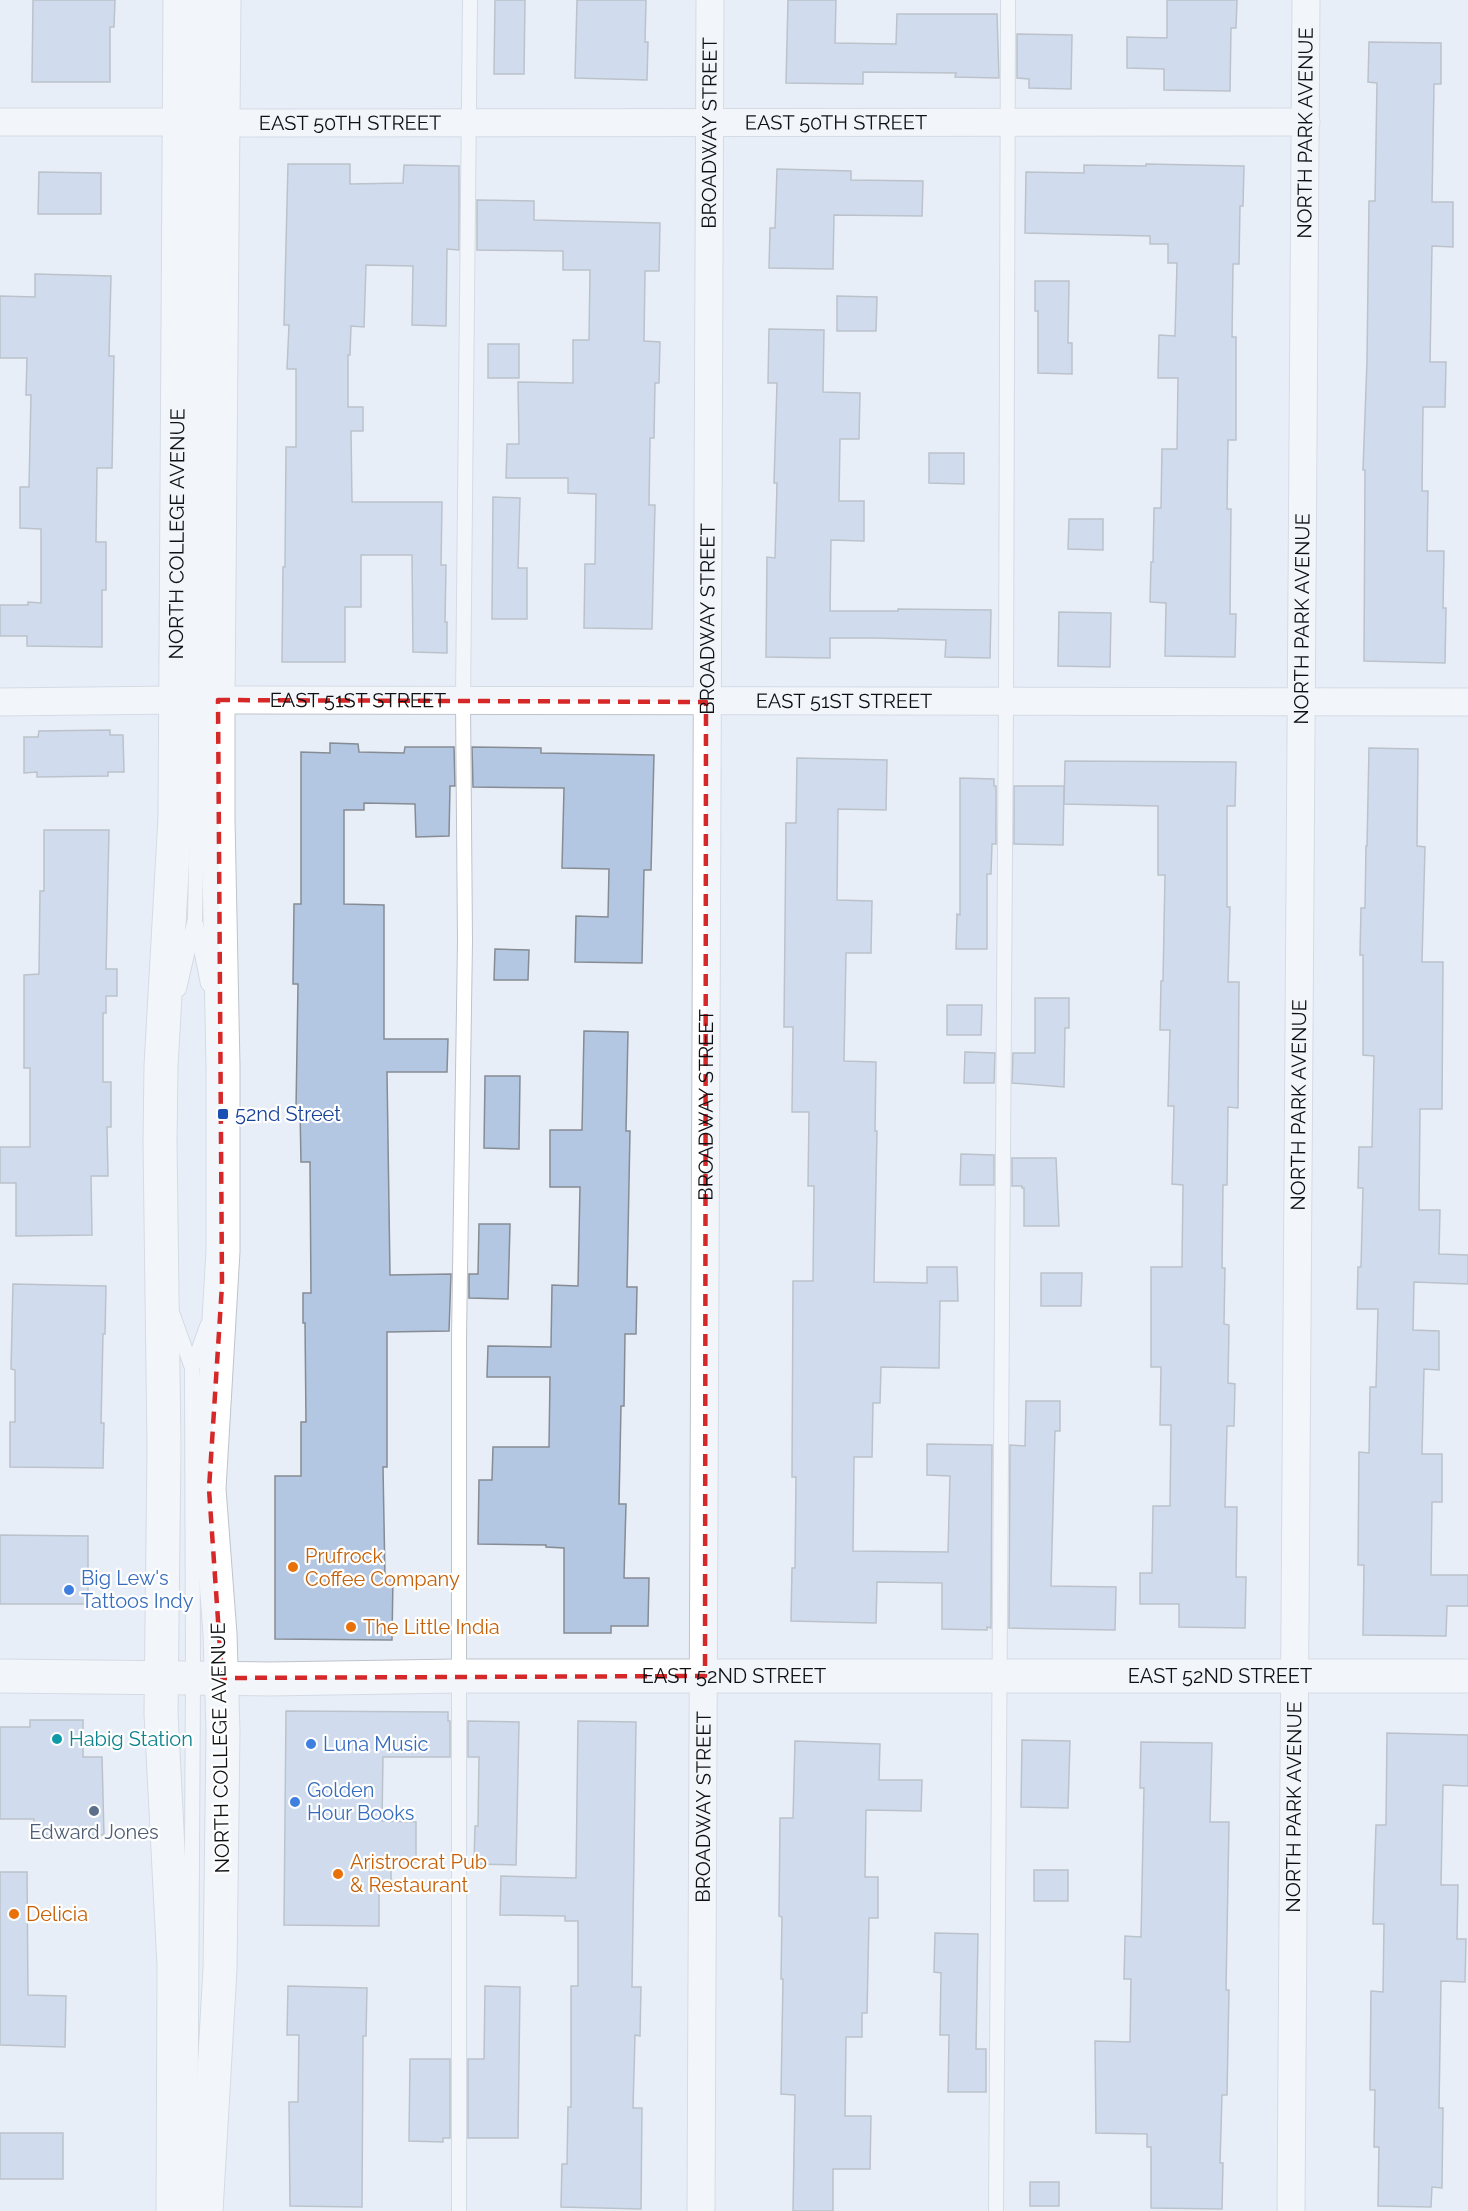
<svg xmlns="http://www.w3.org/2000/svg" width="1468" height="2211" font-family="Raleway,sans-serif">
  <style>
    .building { fill: #b3c6e2; stroke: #868c93; stroke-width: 1.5 }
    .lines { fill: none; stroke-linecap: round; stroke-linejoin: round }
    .service-casing { stroke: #bec3cc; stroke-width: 16 }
    .minor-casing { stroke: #bec3cc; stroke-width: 29 }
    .tertiary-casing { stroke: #bec3cc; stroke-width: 35 }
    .secondary-casing { stroke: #bec3cc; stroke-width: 35 }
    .service { stroke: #fff; stroke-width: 14 }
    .minor { stroke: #fff; stroke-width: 27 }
    .tertiary { stroke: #fff; stroke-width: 33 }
    .secondary { stroke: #fff; stroke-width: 33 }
    .marked { fill: none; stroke: #d62828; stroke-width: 4.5; stroke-dasharray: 12 8; stroke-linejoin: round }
    .transit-dot { fill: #1a4fb4; stroke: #fff; stroke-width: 2 }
    .food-dot { fill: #e8710a; stroke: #fff; stroke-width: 2 }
    .shop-dot { fill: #3f7fe0; stroke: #fff; stroke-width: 2 }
    .culture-dot { fill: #0f9aa8; stroke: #fff; stroke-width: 2 }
    .service-dot { fill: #5c6f8a; stroke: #fff; stroke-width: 2 }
    .labels { text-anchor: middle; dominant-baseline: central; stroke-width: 4.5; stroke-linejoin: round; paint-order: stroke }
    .street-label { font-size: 20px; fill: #0e1012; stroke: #fff }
    .transit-label { font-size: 20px; fill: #164399; stroke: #fff; text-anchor: start }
    .food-label { font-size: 20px; fill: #c56008; stroke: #fff; text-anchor: start }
    .shop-label { font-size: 20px; fill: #366cbe; stroke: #fff; text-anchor: start }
    .culture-label { font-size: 20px; fill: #0d838f; stroke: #fff; text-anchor: start }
    .service-label { font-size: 20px; fill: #4e5e75; stroke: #fff }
  </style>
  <rect width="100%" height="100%" fill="#e8eef7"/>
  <g class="building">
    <path d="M 33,0 L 115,0 L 114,27 L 110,27 L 110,82 L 32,82 Z"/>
    <path d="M 495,0 L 525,0 L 524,74 L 494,74 Z"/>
    <path d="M 577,0 L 646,0 L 645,42 L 648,42 L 647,80 L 575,78 Z"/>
    <path d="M 788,0 L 836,0 L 835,43 L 896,44 L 897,14 L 997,14 L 999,78 L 955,77 L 956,73 L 863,72 L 863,84 L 786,83 Z"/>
    <path d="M 1167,0 L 1237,0 L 1236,28 L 1231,28 L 1230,91 L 1164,90 L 1164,69 L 1127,68 L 1127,37 L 1167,38 Z"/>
    <path d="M 1017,34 L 1072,35 L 1071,89 L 1029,88 L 1029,79 L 1017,78 Z"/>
    <path d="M 1369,42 L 1441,43 L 1441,84 L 1434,84 L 1432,202 L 1453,202 L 1453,247 L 1432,246 L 1430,362 L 1446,362 L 1445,407 L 1423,407 L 1422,491 L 1428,491 L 1427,551 L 1444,551 L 1443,608 L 1446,608 L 1445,663 L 1364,661 L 1365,470 L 1363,470 L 1367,361 L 1369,201 L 1375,201 L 1377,83 L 1368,82 Z"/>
    <path d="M 288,164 L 350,164 L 350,184 L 403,183 L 404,165 L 459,166 L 459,250 L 447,249 L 446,326 L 412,325 L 413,266 L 366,265 L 364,327 L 351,326 L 350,355 L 348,355 L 348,407 L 363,407 L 363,431 L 351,431 L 352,502 L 442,502 L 441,565 L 446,565 L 445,622 L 447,622 L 447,653 L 413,652 L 412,555 L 361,555 L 361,607 L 345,607 L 345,662 L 282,662 L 283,567 L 285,567 L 286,447 L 296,447 L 296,369 L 287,369 L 289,325 L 284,325 Z"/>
    <path d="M 1146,164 L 1244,166 L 1243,206 L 1240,206 L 1239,264 L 1233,264 L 1232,337 L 1236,337 L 1236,440 L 1228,440 L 1227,509 L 1231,509 L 1230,614 L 1236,614 L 1235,657 L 1165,656 L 1166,603 L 1150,602 L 1151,562 L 1153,562 L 1154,508 L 1161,508 L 1162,449 L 1177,449 L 1178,378 L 1158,378 L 1159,335 L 1175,336 L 1177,263 L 1168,263 L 1168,244 L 1150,244 L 1150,236 L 1025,233 L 1026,172 L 1084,173 L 1084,165 L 1146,166 Z"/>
    <path d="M 777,169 L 851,171 L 851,180 L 923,181 L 922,216 L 834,215 L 833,269 L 769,268 L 770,228 L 775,228 Z"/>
    <path d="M 39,172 L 101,173 L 101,214 L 38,214 Z"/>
    <path d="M 477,200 L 534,201 L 534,220 L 660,223 L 659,271 L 645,271 L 644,341 L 660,342 L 659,383 L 655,383 L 654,438 L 650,438 L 649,505 L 655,505 L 652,629 L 584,628 L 585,564 L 595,564 L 596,494 L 568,493 L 568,478 L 506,478 L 507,444 L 519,444 L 518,382 L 573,383 L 573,340 L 589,340 L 590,270 L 563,270 L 563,251 L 477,250 Z"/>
    <path d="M 35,274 L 111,276 L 109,356 L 114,356 L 112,468 L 97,468 L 96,542 L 106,542 L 106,590 L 102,590 L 102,647 L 27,646 L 27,636 L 0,636 L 0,605 L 28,605 L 28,602 L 41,603 L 41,529 L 20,528 L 20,487 L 29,487 L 31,395 L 26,395 L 27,358 L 0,358 L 0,296 L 35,297 Z"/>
    <path d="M 1035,281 L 1069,281 L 1068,343 L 1072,343 L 1072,374 L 1038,373 L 1038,311 L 1035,311 Z"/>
    <path d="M 837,296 L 877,297 L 876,331 L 837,331 Z"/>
    <path d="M 769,329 L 824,330 L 823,392 L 860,393 L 859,439 L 840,439 L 839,501 L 864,501 L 864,541 L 831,540 L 830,611 L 898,611 L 898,609 L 991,610 L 990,658 L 945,657 L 946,640 L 875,638 L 830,638 L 830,658 L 766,657 L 767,557 L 775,558 L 777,483 L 774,483 L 777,383 L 768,383 Z"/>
    <rect x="488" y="344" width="31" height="34"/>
    <path d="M 929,453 L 964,453 L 964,484 L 929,483 Z"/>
    <path d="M 493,497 L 520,498 L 518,568 L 527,568 L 527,619 L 492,619 Z"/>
    <path d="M 1069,519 L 1103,519 L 1103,550 L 1068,549 Z"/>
    <path d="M 1059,612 L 1111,613 L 1110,667 L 1058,666 Z"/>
    <path d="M 110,730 L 110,735 L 123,735 L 124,772 L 108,772 L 108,776 L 37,777 L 37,772 L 24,773 L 24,737 L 38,737 L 39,731 Z"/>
    <path d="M 330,743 L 358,744 L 359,752 L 404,753 L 405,747 L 454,747 L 455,786 L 450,786 L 449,836 L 416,837 L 415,804 L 364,803 L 364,810 L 344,810 L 344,904 L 384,905 L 384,1039 L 448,1039 L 447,1072 L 387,1072 L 390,1275 L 451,1274 L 449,1331 L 387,1332 L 387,1467 L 383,1467 L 385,1577 L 393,1577 L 392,1640 L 275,1639 L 275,1476 L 301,1476 L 301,1422 L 306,1422 L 305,1323 L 303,1323 L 303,1293 L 311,1293 L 310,1162 L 301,1162 L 300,1109 L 296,1109 L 298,984 L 293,984 L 294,904 L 301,904 L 301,752 L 330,753 Z"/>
    <path d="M 472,747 L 541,748 L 541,753 L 654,755 L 651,870 L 644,870 L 642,963 L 575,962 L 576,916 L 608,917 L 609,869 L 562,868 L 564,788 L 473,787 Z"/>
    <path d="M 1369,748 L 1418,749 L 1417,846 L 1425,847 L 1422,962 L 1443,962 L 1442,1109 L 1420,1109 L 1419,1210 L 1440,1210 L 1439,1254 L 1468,1255 L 1468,1284 L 1414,1282 L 1413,1330 L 1439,1331 L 1439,1370 L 1424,1369 L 1422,1454 L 1442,1454 L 1442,1502 L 1432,1502 L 1431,1575 L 1468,1575 L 1468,1606 L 1447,1606 L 1446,1636 L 1363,1635 L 1364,1565 L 1358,1565 L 1359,1452 L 1369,1453 L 1370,1387 L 1376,1387 L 1378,1309 L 1357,1309 L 1358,1267 L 1361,1267 L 1363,1188 L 1358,1188 L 1359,1147 L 1372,1147 L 1374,1056 L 1363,1055 L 1363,955 L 1360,955 L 1361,908 L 1365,908 L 1366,846 L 1367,846 Z"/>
    <path d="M 797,758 L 887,760 L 886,810 L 838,809 L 837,900 L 872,901 L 871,953 L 846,953 L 844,1061 L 876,1062 L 875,1131 L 877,1131 L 874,1282 L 927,1283 L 927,1267 L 957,1267 L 958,1301 L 940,1301 L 939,1368 L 881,1367 L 880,1403 L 873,1403 L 872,1457 L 854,1457 L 853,1551 L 948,1552 L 950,1476 L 927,1475 L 927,1444 L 992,1445 L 991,1628 L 987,1627 L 987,1630 L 942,1629 L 942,1583 L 877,1582 L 876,1623 L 791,1621 L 792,1568 L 795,1568 L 796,1477 L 792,1477 L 793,1281 L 813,1281 L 814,1186 L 808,1186 L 809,1112 L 792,1112 L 793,1027 L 784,1027 L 786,823 L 796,823 Z"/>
    <path d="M 1065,761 L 1236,762 L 1235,806 L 1227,806 L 1227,907 L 1230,907 L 1228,982 L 1239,982 L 1238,1108 L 1228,1107 L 1227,1185 L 1223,1185 L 1222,1268 L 1225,1268 L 1224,1324 L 1229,1325 L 1228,1383 L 1235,1384 L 1234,1426 L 1227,1426 L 1225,1507 L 1237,1507 L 1236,1577 L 1246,1577 L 1245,1628 L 1179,1627 L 1179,1604 L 1140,1604 L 1140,1573 L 1152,1573 L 1153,1506 L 1170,1506 L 1171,1425 L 1160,1425 L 1161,1367 L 1151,1367 L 1151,1267 L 1182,1267 L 1183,1185 L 1172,1184 L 1174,1106 L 1168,1106 L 1170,1030 L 1160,1030 L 1161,981 L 1163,981 L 1165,875 L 1158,875 L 1158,806 L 1064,804 Z"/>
    <path d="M 960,778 L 994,779 L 994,786 L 996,786 L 996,844 L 992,844 L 991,874 L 987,874 L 987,949 L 956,949 L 957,914 L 960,915 Z"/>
    <path d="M 1014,786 L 1064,786 L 1063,845 L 1014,844 Z"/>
    <path d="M 44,830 L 109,830 L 106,969 L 117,969 L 117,996 L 106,996 L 106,1013 L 103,1013 L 103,1082 L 111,1082 L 111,1127 L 107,1127 L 108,1176 L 91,1176 L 92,1235 L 16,1236 L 16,1183 L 0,1183 L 0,1147 L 30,1147 L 30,1068 L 24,1068 L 24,975 L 39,974 L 40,891 L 44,891 Z"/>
    <path d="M 495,949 L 529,950 L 528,980 L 494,980 Z"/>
    <path d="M 1035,998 L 1069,998 L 1069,1028 L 1065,1028 L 1064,1087 L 1012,1083 L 1013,1053 L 1035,1053 Z"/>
    <path d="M 947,1005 L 982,1005 L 981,1035 L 947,1035 Z"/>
    <path d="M 584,1031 L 628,1032 L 626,1131 L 630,1131 L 627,1287 L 637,1287 L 636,1334 L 625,1334 L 624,1406 L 621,1406 L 619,1504 L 626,1504 L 624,1578 L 649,1578 L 648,1626 L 611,1626 L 611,1633 L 564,1633 L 564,1548 L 546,1547 L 546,1545 L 478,1544 L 479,1480 L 492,1480 L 493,1447 L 549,1447 L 550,1377 L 487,1377 L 488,1346 L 551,1347 L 552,1285 L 578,1286 L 580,1187 L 550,1187 L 550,1130 L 582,1130 Z"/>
    <path d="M 965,1052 L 995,1053 L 994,1083 L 964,1083 Z"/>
    <path d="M 485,1076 L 520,1076 L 519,1149 L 484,1148 Z"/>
    <path d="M 961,1154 L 994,1155 L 994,1185 L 960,1185 Z"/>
    <path d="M 1012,1158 L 1056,1158 L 1059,1226 L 1024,1226 L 1024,1188 L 1022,1188 L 1022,1186 L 1012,1186 Z"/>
    <path d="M 479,1224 L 510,1224 L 508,1299 L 469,1298 L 469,1274 L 478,1274 Z"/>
    <path d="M 1041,1273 L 1082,1273 L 1081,1306 L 1041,1306 Z"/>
    <path d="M 13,1284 L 106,1286 L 105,1334 L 103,1334 L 101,1423 L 104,1423 L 103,1468 L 10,1467 L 10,1422 L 15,1422 L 15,1370 L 11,1369 Z"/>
    <path d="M 1026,1401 L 1060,1401 L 1060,1431 L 1055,1431 L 1051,1586 L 1116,1587 L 1115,1630 L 1009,1628 L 1010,1445 L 1025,1446 Z"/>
    <path d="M 0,1535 L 88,1536 L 88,1604 L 0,1604 Z"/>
    <path d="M 286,1711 L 448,1712 L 448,1721 L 450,1721 L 450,1757 L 383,1757 L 382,1821 L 416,1822 L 416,1862 L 391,1861 L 391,1887 L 379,1887 L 379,1926 L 284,1925 Z"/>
    <path d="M 30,1720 L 83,1720 L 83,1757 L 102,1757 L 104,1835 L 33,1835 L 34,1819 L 0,1819 L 0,1727 L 30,1727 Z"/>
    <path d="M 468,1721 L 519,1722 L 516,1865 L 474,1864 L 475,1826 L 478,1826 L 479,1757 L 468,1757 Z"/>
    <path d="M 578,1721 L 636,1722 L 632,1987 L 641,1987 L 640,2036 L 635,2035 L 633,2108 L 642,2108 L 641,2209 L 561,2207 L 562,2164 L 567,2164 L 568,2107 L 571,2107 L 571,1986 L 578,1986 L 578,1921 L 565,1921 L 565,1916 L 500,1915 L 501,1876 L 576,1878 Z"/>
    <path d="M 1387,1733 L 1468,1735 L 1468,1786 L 1443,1785 L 1441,1885 L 1458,1885 L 1457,1939 L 1466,1939 L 1465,1982 L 1441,1981 L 1439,2108 L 1443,2108 L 1442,2188 L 1432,2187 L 1431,2207 L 1378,2206 L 1379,2147 L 1374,2147 L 1375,2090 L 1370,2090 L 1371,1991 L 1383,1992 L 1384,1924 L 1373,1924 L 1374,1884 L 1376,1825 L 1386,1825 Z"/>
    <path d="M 1022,1740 L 1070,1741 L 1068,1808 L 1021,1807 Z"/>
    <path d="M 795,1741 L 880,1744 L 879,1780 L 922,1780 L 921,1811 L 866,1810 L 865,1877 L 878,1877 L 878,1918 L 869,1918 L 867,2013 L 862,2013 L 862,2037 L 846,2037 L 845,2116 L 871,2116 L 870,2169 L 833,2169 L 833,2211 L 793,2211 L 795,2095 L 781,2094 L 783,1979 L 781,1979 L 782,1917 L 779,1916 L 780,1818 L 793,1818 Z"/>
    <path d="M 1141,1742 L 1212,1743 L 1210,1822 L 1229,1822 L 1226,1990 L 1229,1990 L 1227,2095 L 1222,2095 L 1220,2163 L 1223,2163 L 1222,2209 L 1151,2208 L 1151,2147 L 1147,2147 L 1147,2134 L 1096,2133 L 1095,2041 L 1130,2042 L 1131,1979 L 1124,1979 L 1125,1936 L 1141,1937 L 1144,1788 L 1140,1788 Z"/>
    <rect x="1034" y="1870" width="34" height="31"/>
    <path d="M 0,1872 L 27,1872 L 28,1995 L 66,1996 L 65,2047 L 0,2045 Z"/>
    <path d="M 935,1933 L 978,1934 L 976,2049 L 986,2049 L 986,2092 L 948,2092 L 949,2035 L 940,2035 L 941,1973 L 934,1972 Z"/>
    <path d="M 288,1986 L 367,1988 L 366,2036 L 363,2036 L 362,2207 L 290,2206 L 289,2102 L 298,2102 L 299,2035 L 287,2035 Z"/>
    <path d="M 485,1986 L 520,1987 L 518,2138 L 468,2138 L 468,2059 L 484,2059 Z"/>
    <path d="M 410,2059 L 450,2059 L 450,2138 L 443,2138 L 443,2142 L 409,2141 Z"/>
    <rect x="0" y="2133" width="63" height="46"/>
    <rect x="1030" y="2182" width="29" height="24"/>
  </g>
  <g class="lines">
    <defs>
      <g id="service">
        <path d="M 196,924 L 208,984"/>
        <path d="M 179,989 L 195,919 L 198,756 L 203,0"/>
        <path d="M 173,1315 L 192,1368"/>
        <path d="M 190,2211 L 193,1677 L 192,1368 L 207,1326"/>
        <path d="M 459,2211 L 459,1338 L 465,941 L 463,701 L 470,0"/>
        <path d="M 996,2211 L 1006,702 L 1008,0"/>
      </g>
      <g id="minor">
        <path d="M 0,122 L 180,122"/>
        <path id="s1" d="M 222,123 L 1306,122"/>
        <path id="s2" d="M 218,700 L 1468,702"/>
        <path d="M 0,702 L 176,700"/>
        <path id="s3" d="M 701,2211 C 706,1474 706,737 710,0"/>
        <path id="s4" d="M 1291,2211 L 1306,0"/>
      </g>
      <g id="tertiary">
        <path id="s5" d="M 0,1676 L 270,1679 L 458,1676 L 1468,1676"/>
      </g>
      <g id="secondary">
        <path id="s6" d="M 173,2211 L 174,1965 L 161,1714 L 164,1447 L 160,1142 L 161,1066 L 175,817 L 180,0"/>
        <path d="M 206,2211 L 220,1969 L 223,1731 L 220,1634 L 209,1489 L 223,1251 L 223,1066 L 218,819 L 218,700 L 224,0"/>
      </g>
    </defs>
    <use href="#service" class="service-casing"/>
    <use href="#minor" class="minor-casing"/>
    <use href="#tertiary" class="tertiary-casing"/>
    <use href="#secondary" class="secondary-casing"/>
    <use href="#service" class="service"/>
    <use href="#minor" class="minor"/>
    <use href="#tertiary" class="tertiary"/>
    <use href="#secondary" class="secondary"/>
  </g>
  <path d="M0 0H1468V2211H0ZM 218,700 L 706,702 L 705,1676 L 222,1678 L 209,1489 L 222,1285 Z" fill="#e8eef7" fill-opacity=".55" fill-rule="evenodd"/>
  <path class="marked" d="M 218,700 L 706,702 L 705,1676 L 222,1678 L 209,1489 L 222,1285 Z"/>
  <rect class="transit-dot" x="217" y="1108" width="12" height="12" rx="3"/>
  <g class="food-dot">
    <circle cx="293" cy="1567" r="6"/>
    <circle cx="351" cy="1627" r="6"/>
    <circle cx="338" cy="1874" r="6"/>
    <circle cx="14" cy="1914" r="6"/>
  </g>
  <g class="shop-dot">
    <circle cx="69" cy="1590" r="6"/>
    <circle cx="311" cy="1744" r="6"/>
    <circle cx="295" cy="1802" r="6"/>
  </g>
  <circle class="culture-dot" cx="57" cy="1739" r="6"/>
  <circle class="service-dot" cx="94" cy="1811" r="6"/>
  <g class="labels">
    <g class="street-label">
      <text stroke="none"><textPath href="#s1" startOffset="128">EAST 50TH STREET</textPath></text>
      <text stroke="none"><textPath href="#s1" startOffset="614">EAST 50TH STREET</textPath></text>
      <text stroke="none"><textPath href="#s3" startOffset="2078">BROADWAY STREET</textPath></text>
      <text stroke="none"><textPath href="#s4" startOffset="2078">NORTH PARK AVENUE</textPath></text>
      <text stroke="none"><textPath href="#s6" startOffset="1678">NORTH COLLEGE AVENUE</textPath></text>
      <text stroke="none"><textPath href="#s3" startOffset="1592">BROADWAY STREET</textPath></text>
      <text stroke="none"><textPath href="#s4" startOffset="1592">NORTH PARK AVENUE</textPath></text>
      <text stroke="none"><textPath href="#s2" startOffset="140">EAST 51ST STREET</textPath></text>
      <text stroke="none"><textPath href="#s2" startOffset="626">EAST 51ST STREET</textPath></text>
      <text stroke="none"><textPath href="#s4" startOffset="1106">NORTH PARK AVENUE</textPath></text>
      <text stroke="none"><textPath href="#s3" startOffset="1106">BROADWAY STREET</textPath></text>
      <text stroke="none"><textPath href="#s5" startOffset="734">EAST 52ND STREET</textPath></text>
      <text stroke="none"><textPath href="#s5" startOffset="1220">EAST 52ND STREET</textPath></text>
      <text transform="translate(220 1748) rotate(-91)">NORTH COLLEGE AVENUE</text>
      <text stroke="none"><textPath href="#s3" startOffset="404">BROADWAY STREET</textPath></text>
      <text stroke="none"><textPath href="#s4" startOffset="404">NORTH PARK AVENUE</textPath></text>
    </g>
    <g class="transit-label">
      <text x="235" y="1114">52nd Street</text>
    </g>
    <g class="food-label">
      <text x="305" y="1556">Prufrock<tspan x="305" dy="23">Coffee Company</tspan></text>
      <text x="363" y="1627">The Little India</text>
      <text x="350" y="1862">Aristrocrat Pub<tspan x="350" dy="23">&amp; Restaurant</tspan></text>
      <text x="26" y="1914">Delicia</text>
    </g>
    <g class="shop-label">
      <text x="81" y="1578">Big Lew's<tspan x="81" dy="23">Tattoos Indy</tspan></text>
      <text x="323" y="1744">Luna Music</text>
      <text x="307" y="1790">Golden<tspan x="307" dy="23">Hour Books</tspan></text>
    </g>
    <g class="culture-label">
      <text x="69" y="1739">Habig Station</text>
    </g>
    <g class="service-label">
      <text x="94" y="1832">Edward Jones</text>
    </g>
  </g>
</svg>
